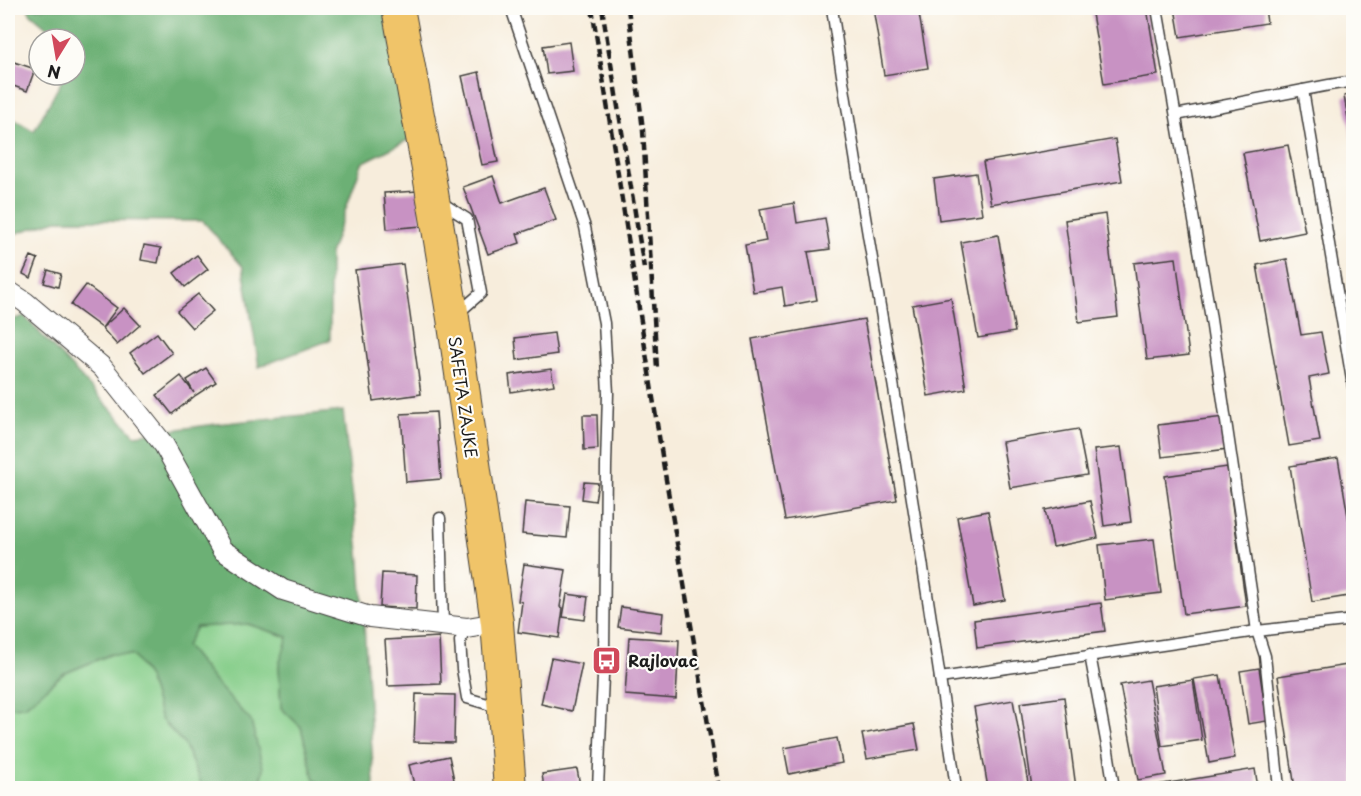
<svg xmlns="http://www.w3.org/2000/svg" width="1361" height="796" font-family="'Playpen Sans',sans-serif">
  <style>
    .green { fill: #85cd89; stroke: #507452; stroke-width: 1.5 }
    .forest { fill: #6cb075; stroke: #446648; stroke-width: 1.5 }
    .building { fill: #c892c3 }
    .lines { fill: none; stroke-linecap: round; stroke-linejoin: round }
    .lane-casing { stroke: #3d3b39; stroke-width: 13 }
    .street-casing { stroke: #3d3b39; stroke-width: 22 }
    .primary-casing { stroke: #3d3b39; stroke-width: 34 }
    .lane { stroke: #fff; stroke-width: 10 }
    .street { stroke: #fff; stroke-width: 20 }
    .primary { stroke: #f0c469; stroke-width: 32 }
    .rail { stroke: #1c1c1c; stroke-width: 4.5; stroke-dasharray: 9 4.5; stroke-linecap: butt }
    .labels { text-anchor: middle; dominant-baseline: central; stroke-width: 4.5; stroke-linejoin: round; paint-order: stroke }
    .street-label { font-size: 16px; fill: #1c1c1c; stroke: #fdfcf7 }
    .poi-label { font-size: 16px; font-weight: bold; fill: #1c1c1c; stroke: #fdfcf7; text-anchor: start }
  </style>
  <rect width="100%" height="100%" fill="#fdfcf7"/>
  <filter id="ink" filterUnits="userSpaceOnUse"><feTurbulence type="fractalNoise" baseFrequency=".0167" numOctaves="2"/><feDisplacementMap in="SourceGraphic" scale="12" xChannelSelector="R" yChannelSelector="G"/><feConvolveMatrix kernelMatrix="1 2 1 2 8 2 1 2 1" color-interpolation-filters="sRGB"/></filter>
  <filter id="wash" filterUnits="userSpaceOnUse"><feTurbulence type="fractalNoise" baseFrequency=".008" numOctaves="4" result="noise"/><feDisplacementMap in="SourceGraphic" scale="24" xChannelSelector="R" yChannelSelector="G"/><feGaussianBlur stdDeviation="1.35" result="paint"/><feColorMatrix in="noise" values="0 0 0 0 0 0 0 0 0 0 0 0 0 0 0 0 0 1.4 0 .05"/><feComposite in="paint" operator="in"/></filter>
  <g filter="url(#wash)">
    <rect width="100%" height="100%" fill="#f7eddc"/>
    <g class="green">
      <path d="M 247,624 L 288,637 L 279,665 L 281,708 L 301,727 L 314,779 L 324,788 L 259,788 L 263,768 L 215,682 L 186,646 L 195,627 Z"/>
      <path d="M 112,654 L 133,655 L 148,677 L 161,719 L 184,744 L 203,788 L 8,788 L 8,707 L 25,706 L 63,674 Z"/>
    </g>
    <g class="forest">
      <path d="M 28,8 L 384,8 L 410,139 L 362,163 L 330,254 L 330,340 L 259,367 L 243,267 L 203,221 L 57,220 L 8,236 L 8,116 L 34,131 L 65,75 L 75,75 L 75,56 L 77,52 L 75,51 L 75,39 L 61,39 L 30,13 Z"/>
      <path d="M 24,316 L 135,435 L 216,424 L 343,411 L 360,561 L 374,783 L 373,788 L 324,788 L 314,779 L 301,727 L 281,708 L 279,665 L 288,637 L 248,624 L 196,627 L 186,646 L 215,682 L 251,721 L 263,768 L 259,788 L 203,788 L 184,744 L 161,719 L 148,677 L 133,655 L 111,654 L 63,674 L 25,706 L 8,707 L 8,321 Z"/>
    </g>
    <g id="blocks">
      <g class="building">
        <path d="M 873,8 L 918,8 L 928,68 L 884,75 Z"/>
        <path d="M 1091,8 L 1147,8 L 1158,75 L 1104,84 Z"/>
        <path d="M 1175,8 L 1265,8 L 1267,23 L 1180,37 Z"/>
        <path d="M 569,42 L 573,71 L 547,74 L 543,46 Z"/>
        <path d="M 8,60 L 35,69 L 27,91 L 8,84 Z"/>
        <path d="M 479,72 L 498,162 L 482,165 L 462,76 Z"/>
        <path d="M 1354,94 L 1354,141 L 1352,141 L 1344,96 Z"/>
        <path d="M 1115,139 L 1122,181 L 991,204 L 983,162 Z"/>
        <path d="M 1288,145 L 1305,232 L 1260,241 L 1243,153 Z"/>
        <path d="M 976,173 L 982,214 L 939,220 L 934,179 Z"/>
        <path d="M 493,176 L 502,203 L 544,188 L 556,220 L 517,234 L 520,243 L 488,254 L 463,187 Z"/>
        <path d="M 419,191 L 422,226 L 387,229 L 384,193 Z"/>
        <path d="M 794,203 L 797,223 L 825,218 L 830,249 L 808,252 L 817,300 L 785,306 L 782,287 L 753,292 L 745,245 L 766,241 L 760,209 Z"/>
        <path d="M 1105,214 L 1118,317 L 1079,322 L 1065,220 Z"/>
        <path d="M 998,235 L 1015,332 L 978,338 L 961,242 Z"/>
        <path d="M 144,245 L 161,248 L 158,263 L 141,260 Z"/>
        <path d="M 197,255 L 208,269 L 185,287 L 174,273 Z"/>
        <path d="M 31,256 L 38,259 L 31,278 L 23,274 Z"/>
        <path d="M 1176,258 L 1189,355 L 1147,360 L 1134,263 Z"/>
        <path d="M 1287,259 L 1301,335 L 1321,332 L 1329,374 L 1309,378 L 1320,441 L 1289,446 L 1257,265 Z"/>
        <path d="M 403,264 L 421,394 L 373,401 L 355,270 Z"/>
        <path d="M 48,270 L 61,274 L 58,287 L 44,283 Z"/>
        <path d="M 86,285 L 117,308 L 102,328 L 124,308 L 140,325 L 117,345 L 102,328 L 71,305 Z"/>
        <path d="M 198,294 L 213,311 L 192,328 L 177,311 Z"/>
        <path d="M 951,298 L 966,389 L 928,396 L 912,305 Z"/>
        <path d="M 864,319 L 897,500 L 785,520 L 752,339 Z"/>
        <path d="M 157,333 L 172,353 L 145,373 L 130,353 Z"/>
        <path d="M 554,333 L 557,354 L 517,360 L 515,338 Z"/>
        <path d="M 206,368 L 216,382 L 196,395 L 172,414 L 157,395 L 181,376 L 194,393 L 187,380 Z"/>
        <path d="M 551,369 L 554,385 L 511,392 L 509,375 Z"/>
        <path d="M 436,412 L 441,479 L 406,482 L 401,414 Z"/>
        <path d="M 583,415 L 597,415 L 598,449 L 584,450 Z"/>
        <path d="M 1224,417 L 1228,449 L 1162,457 L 1158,425 Z"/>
        <path d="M 1078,429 L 1087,475 L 1010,488 L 1002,442 Z"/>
        <path d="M 1121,447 L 1131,522 L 1104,526 L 1094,450 Z"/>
        <path d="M 1338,458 L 1354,551 L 1354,595 L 1312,602 L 1290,466 Z"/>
        <path d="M 1227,467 L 1246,606 L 1184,614 L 1165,476 Z"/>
        <path d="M 584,482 L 598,483 L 595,501 L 582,499 Z"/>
        <path d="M 1090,501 L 1098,538 L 1053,547 L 1045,510 Z"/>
        <path d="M 525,502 L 570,506 L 567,538 L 522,534 Z"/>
        <path d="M 988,511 L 1005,600 L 973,606 L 957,517 Z"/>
        <path d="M 1154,539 L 1161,593 L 1105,600 L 1099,545 Z"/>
        <path d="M 524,564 L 566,570 L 560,607 L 563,608 L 559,638 L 518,632 L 522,602 L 518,601 Z"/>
        <path d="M 382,573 L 417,575 L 416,609 L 380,607 Z"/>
        <path d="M 567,594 L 588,597 L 585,620 L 563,617 Z"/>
        <path d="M 1101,603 L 1105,631 L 977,648 L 974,620 Z"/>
        <path d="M 621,607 L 663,613 L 661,632 L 618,627 Z"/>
        <path d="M 439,637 L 441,684 L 388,686 L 385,640 Z"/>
        <path d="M 629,637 L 679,640 L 676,699 L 625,695 Z"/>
        <path d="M 551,658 L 582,664 L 572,711 L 541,704 Z"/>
        <path d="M 1354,664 L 1354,788 L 1295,788 L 1278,676 Z"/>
        <path d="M 1259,668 L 1267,721 L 1248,724 L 1240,671 Z"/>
        <path d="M 1220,675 L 1235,758 L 1209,763 L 1194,679 Z"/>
        <path d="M 1148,680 L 1166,775 L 1138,780 L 1120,685 Z"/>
        <path d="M 1193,680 L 1202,740 L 1162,746 L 1153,686 Z"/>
        <path d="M 416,694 L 455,695 L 454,743 L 414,742 Z"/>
        <path d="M 1064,697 L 1076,788 L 1032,788 L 1020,703 Z"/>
        <path d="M 1013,700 L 1029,788 L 988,788 L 974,707 Z"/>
        <path d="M 914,724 L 919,750 L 867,759 L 862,734 Z"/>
        <path d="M 837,738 L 842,763 L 789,774 L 784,748 Z"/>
        <path d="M 449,756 L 454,780 L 415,788 L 409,765 Z"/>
        <path d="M 577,769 L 580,785 L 544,788 L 542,774 Z"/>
        <path d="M 1255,769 L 1258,788 L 1145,788 L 1145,787 Z"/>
      </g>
    </g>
  </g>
  <g filter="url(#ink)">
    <use href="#blocks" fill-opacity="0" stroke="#3d3b39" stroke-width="1.5"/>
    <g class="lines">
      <defs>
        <g id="lane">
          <path d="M 511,8 L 585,227 L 604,323 L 608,393 L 606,466 L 604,654 L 598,788"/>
          <path d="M 832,8 C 851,141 875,274 897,407 C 918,534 938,661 956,788"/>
          <path d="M 1157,8 L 1210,313 L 1257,631 L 1265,656 L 1279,788"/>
          <path d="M 1303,90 L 1354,392"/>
          <path d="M 1176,115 L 1329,85 L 1354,81"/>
          <path d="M 439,201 L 467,219 L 481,293 L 457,314"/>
          <path d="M 440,518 L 443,625"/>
          <path d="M 467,628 L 460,641 L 462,669 L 467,698 L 501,708"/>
          <path d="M 1090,655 L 1108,751 L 1114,788"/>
          <path d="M 940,678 L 1257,631 L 1354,620"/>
        </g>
        <path id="street" d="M 8,291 L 25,302 L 102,367 L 164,445 L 222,550 L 283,590 L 370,617 L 467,628 L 497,623"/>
        <path id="primary" d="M 398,8 L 428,169 L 453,318 L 497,623 L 510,788"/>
      </defs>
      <use href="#lane" class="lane-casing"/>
      <use href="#street" class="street-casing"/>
      <use href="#primary" class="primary-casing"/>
      <use href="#lane" class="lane"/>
      <use href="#street" class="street"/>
      <use href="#primary" class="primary"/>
      <g class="rail">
        <path d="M 592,8 L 663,462 L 719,788"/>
        <path d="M 602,8 L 644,268"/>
        <path d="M 628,8 L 643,130 L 657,369"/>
      </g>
    </g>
  </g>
  <defs>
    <symbol id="bus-square" viewBox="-11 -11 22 22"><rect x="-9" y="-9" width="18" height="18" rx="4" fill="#d1495b" stroke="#fdfcf7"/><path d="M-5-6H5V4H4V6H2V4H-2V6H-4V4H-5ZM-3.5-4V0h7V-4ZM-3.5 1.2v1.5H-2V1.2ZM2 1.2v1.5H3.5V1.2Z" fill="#fff"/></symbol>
  </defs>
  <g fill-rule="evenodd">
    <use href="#bus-square" x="590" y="644" width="33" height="33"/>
  </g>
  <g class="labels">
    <g class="street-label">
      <text transform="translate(464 397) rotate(82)">SAFETA ZAJKE</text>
    </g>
    <g class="poi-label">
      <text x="628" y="660">Rajlovac</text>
    </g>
  </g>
  <rect width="1361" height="796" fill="none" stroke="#fdfcf7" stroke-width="30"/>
  <g transform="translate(57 57) rotate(191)"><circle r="28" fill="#fdfcf7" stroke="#a3a29f" stroke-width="1.5"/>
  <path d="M0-4.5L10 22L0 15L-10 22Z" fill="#d1495b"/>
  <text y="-9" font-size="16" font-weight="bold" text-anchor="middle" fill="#1c1c1c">N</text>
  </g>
</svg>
